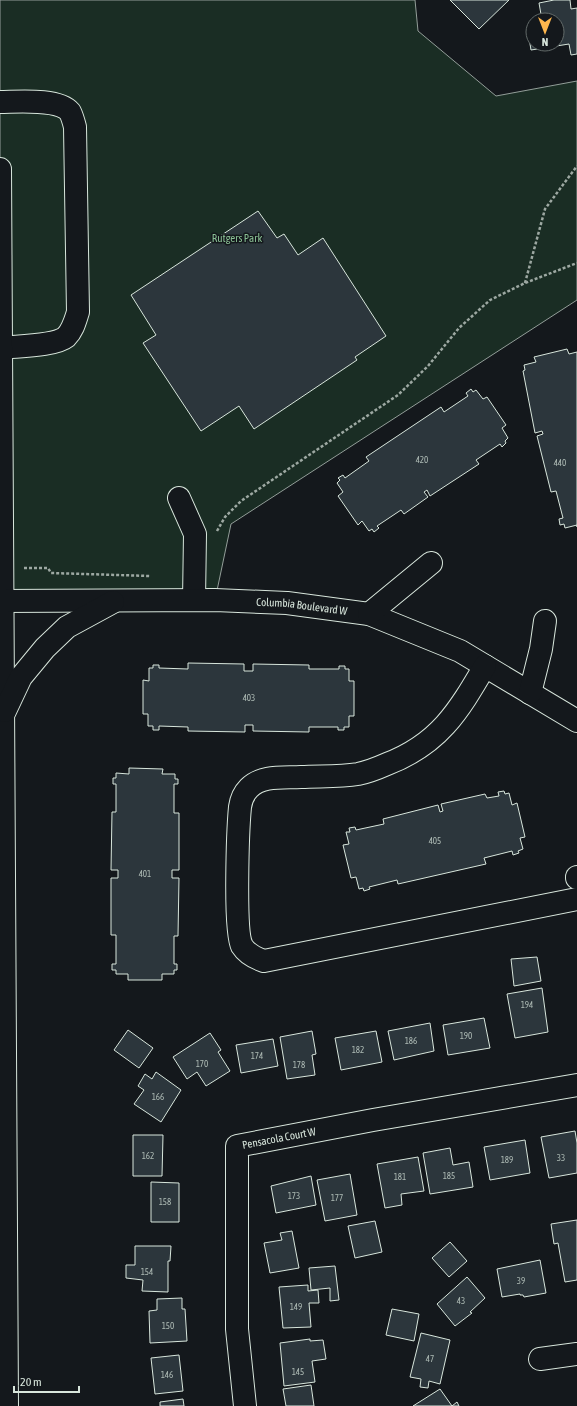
<svg xmlns="http://www.w3.org/2000/svg" width="577" height="1406" font-family="'Asap Condensed',sans-serif">
  <style>
    .green { fill: #1a2d24; stroke: #939e99 }
    .building { fill: #2c363c; stroke: #d8e6dc }
    .lines { fill: none; stroke-linecap: round; stroke-linejoin: round }
    .minor-casing { stroke: #d8e6dc; stroke-width: 24 }
    .path { stroke: #9da8a2; stroke-width: 2.5; stroke-dasharray: 3 2; stroke-linecap: butt }
    .minor { stroke: #14181c; stroke-width: 22 }
    .labels { text-anchor: middle; dominant-baseline: central; stroke-width: 3; stroke-linejoin: round; paint-order: stroke }
    .number-label { font-size: 9px; fill: #adbab4 }
    .park-label { font-size: 11px; fill: #8ac095; stroke: #14181c }
    .street-label { font-size: 11px; fill: #d8e6dc; stroke: #14181c }
  </style>
  <rect width="100%" height="100%" fill="#14181c"/>
  <path class="green" d="M 0,0 L 415,0 L 418,31 L 496,96 L 577,81 L 577,300 L 231,524 L 215,600 L 0,601 Z"/>
  <g class="building">
    <path d="M 450,0 L 509,0 L 479,29 Z"/>
    <path d="M 554,0 L 570,0 L 571,9 L 577,8 L 577,54 L 571,55 L 569,44 L 531,50 L 528,32 L 533,31 L 533,44 L 557,44 L 557,20 L 542,20 L 539,3 Z"/>
    <path d="M 258,211 L 277,238 L 284,234 L 298,255 L 323,238 L 386,336 L 355,357 L 357,360 L 254,429 L 239,406 L 201,431 L 143,343 L 156,335 L 131,295 Z"/>
    <path d="M 567,349 L 569,354 L 577,352 L 577,527 L 577,525 L 565,528 L 564,524 L 560,525 L 559,519 L 563,518 L 556,491 L 551,492 L 537,436 L 543,434 L 542,431 L 535,433 L 523,371 L 525,370 L 524,365 L 536,362 L 534,357 Z"/>
    <path d="M 471,389 L 473,392 L 476,390 L 483,399 L 487,397 L 506,425 L 502,428 L 508,438 L 505,441 L 506,443 L 502,447 L 500,444 L 476,460 L 479,464 L 430,496 L 427,490 L 424,492 L 428,497 L 404,514 L 401,510 L 377,526 L 379,528 L 374,532 L 372,529 L 369,531 L 362,521 L 358,525 L 338,496 L 343,492 L 337,483 L 340,480 L 338,478 L 343,475 L 345,478 L 369,461 L 366,457 L 441,407 L 444,412 L 468,396 L 466,393 Z"/>
    <path d="M 188,663 L 244,664 L 244,671 L 253,671 L 253,664 L 309,665 L 309,669 L 339,669 L 339,666 L 345,666 L 345,669 L 349,669 L 349,681 L 354,681 L 354,716 L 349,716 L 349,727 L 344,727 L 344,730 L 338,730 L 338,727 L 309,727 L 309,732 L 253,731 L 253,725 L 245,725 L 245,732 L 188,731 L 188,727 L 159,726 L 159,730 L 153,730 L 153,726 L 148,726 L 148,714 L 143,714 L 143,680 L 149,681 L 149,668 L 153,668 L 153,665 L 159,665 L 159,668 L 188,669 Z"/>
    <path d="M 129,768 L 163,769 L 162,774 L 175,774 L 175,779 L 178,779 L 178,784 L 174,784 L 174,813 L 179,813 L 179,870 L 172,870 L 172,878 L 179,878 L 178,936 L 174,936 L 174,964 L 177,964 L 177,970 L 174,970 L 174,974 L 162,974 L 162,980 L 128,980 L 128,974 L 116,974 L 116,970 L 112,970 L 112,964 L 116,964 L 116,935 L 111,935 L 111,878 L 118,878 L 118,870 L 111,870 L 112,812 L 116,812 L 116,784 L 113,784 L 113,778 L 116,778 L 116,773 L 129,774 Z"/>
    <path d="M 504,791 L 505,794 L 509,793 L 512,805 L 517,803 L 525,837 L 520,838 L 523,849 L 518,851 L 519,853 L 513,855 L 512,851 L 484,858 L 486,864 L 398,884 L 397,880 L 369,887 L 370,889 L 364,891 L 363,888 L 359,889 L 356,877 L 351,878 L 343,845 L 349,844 L 346,832 L 350,832 L 349,828 L 355,827 L 356,830 L 384,824 L 383,819 L 438,805 L 440,812 L 443,811 L 441,804 L 485,794 L 487,798 L 499,796 L 498,792 Z"/>
    <path d="M 537,957 L 541,981 L 514,986 L 511,959 Z"/>
    <path d="M 542,988 L 548,1032 L 515,1038 L 507,994 Z"/>
    <path d="M 484,1018 L 490,1048 L 448,1055 L 443,1025 Z"/>
    <path d="M 430,1023 L 434,1051 L 394,1060 L 388,1031 Z"/>
    <path d="M 128,1030 L 153,1048 L 139,1068 L 114,1050 Z"/>
    <path d="M 312,1031 L 316,1054 L 312,1055 L 315,1075 L 287,1079 L 280,1037 Z"/>
    <path d="M 376,1031 L 382,1062 L 341,1070 L 335,1038 Z"/>
    <path d="M 210,1033 L 221,1050 L 218,1052 L 230,1071 L 206,1086 L 197,1072 L 187,1079 L 173,1057 Z"/>
    <path d="M 273,1039 L 278,1066 L 241,1073 L 236,1045 Z"/>
    <path d="M 156,1072 L 181,1090 L 161,1122 L 134,1104 L 144,1090 L 138,1086 L 145,1074 L 152,1079 Z"/>
    <path d="M 575,1131 L 577,1143 L 577,1173 L 549,1178 L 541,1137 Z"/>
    <path d="M 133,1135 L 163,1135 L 162,1176 L 133,1176 Z"/>
    <path d="M 525,1140 L 530,1173 L 490,1180 L 484,1147 Z"/>
    <path d="M 450,1148 L 453,1165 L 469,1162 L 473,1187 L 430,1194 L 423,1153 Z"/>
    <path d="M 418,1157 L 424,1191 L 401,1194 L 402,1205 L 385,1208 L 377,1164 Z"/>
    <path d="M 350,1174 L 357,1215 L 325,1221 L 317,1180 Z"/>
    <path d="M 311,1176 L 316,1205 L 276,1213 L 271,1186 Z"/>
    <path d="M 151,1182 L 179,1183 L 179,1222 L 151,1222 Z"/>
    <path d="M 577,1220 L 577,1280 L 565,1282 L 558,1243 L 554,1244 L 551,1224 Z"/>
    <path d="M 375,1221 L 382,1252 L 355,1258 L 348,1226 Z"/>
    <path d="M 292,1231 L 299,1268 L 270,1273 L 264,1243 L 282,1240 L 280,1233 Z"/>
    <path d="M 450,1242 L 467,1261 L 449,1277 L 432,1258 Z"/>
    <path d="M 135,1246 L 171,1246 L 170,1261 L 168,1261 L 168,1292 L 142,1291 L 143,1280 L 126,1278 L 126,1265 L 135,1265 Z"/>
    <path d="M 540,1260 L 546,1293 L 524,1297 L 523,1295 L 520,1295 L 520,1294 L 502,1297 L 497,1269 Z"/>
    <path d="M 335,1266 L 339,1300 L 330,1301 L 330,1288 L 311,1290 L 309,1268 Z"/>
    <path d="M 467,1277 L 485,1298 L 470,1312 L 472,1313 L 455,1326 L 437,1304 Z"/>
    <path d="M 308,1285 L 308,1291 L 318,1290 L 319,1303 L 309,1303 L 311,1327 L 283,1328 L 279,1287 Z"/>
    <path d="M 182,1298 L 182,1309 L 185,1309 L 187,1341 L 150,1343 L 149,1311 L 157,1310 L 157,1299 Z"/>
    <path d="M 392,1309 L 419,1314 L 414,1341 L 386,1335 Z"/>
    <path d="M 421,1333 L 450,1340 L 440,1384 L 429,1381 L 428,1388 L 420,1387 L 421,1379 L 410,1377 Z"/>
    <path d="M 310,1339 L 310,1341 L 323,1340 L 326,1359 L 312,1361 L 315,1382 L 284,1386 L 280,1343 Z"/>
    <path d="M 179,1355 L 183,1391 L 155,1394 L 151,1358 Z"/>
    <path d="M 311,1385 L 314,1406 L 286,1406 L 283,1389 Z"/>
    <path d="M 440,1389 L 452,1406 L 457,1402 L 459,1406 L 413,1406 Z"/>
    <path d="M 183,1399 L 184,1406 L 160,1406 L 160,1402 Z"/>
  </g>
  <g class="lines">
    <defs>
      <g id="minor">
        <path d="M 0,102 C 17,102 58,98 70,112 C 72,116 74,123 75,127 L 78,312 C 75,321 73,330 66,337 C 55,346 16,346 1,348"/>
        <path d="M 0,169 L 7,1406"/>
        <path d="M 179,498 L 195,534 L 194,600"/>
        <path id="s1" d="M 0,601 L 215,600 L 287,603 L 369,614 L 460,651 L 577,721"/>
        <path d="M 369,614 L 431,563"/>
        <path d="M 485,666 C 458,712 439,744 387,764 C 378,768 368,772 358,774 C 340,777 320,776 301,777 C 283,778 262,775 249,788 C 244,793 241,800 240,807 C 238,828 234,931 242,946 C 247,954 255,958 264,961 L 577,899"/>
        <path d="M 530,693 L 541,649 L 545,621"/>
        <path d="M 5,711 L 21,677 L 45,648 L 67,627 L 113,602"/>
        <path d="M 577,877 L 577,878"/>
        <path d="M 540,1359 L 577,1354"/>
        <path id="s2" d="M 245,1406 L 237,1329 L 237,1146 L 373,1120 L 577,1085"/>
      </g>
    </defs>
    <use href="#minor" class="minor-casing"/>
    <g class="path">
      <path d="M 525,283 L 545,209 L 577,166"/>
      <path d="M 217,531 L 225,517 L 241,501 L 398,395 L 428,366 L 459,328 L 490,300 L 525,283 L 577,263"/>
      <path d="M 24,568 L 48,568 L 51,573 L 150,576"/>
    </g>
    <use href="#minor" class="minor"/>
  </g>
  <g class="labels">
    <g class="number-label">
      <text x="422" y="460">420</text>
      <text x="560" y="463">440</text>
      <text x="249" y="698">403</text>
      <text x="435" y="841">405</text>
      <text x="145" y="874">401</text>
      <text x="527" y="1005">194</text>
      <text x="466" y="1036">190</text>
      <text x="411" y="1041">186</text>
      <text x="358" y="1050">182</text>
      <text x="257" y="1056">174</text>
      <text x="202" y="1064">170</text>
      <text x="299" y="1065">178</text>
      <text x="158" y="1097">166</text>
      <text x="148" y="1156">162</text>
      <text x="561" y="1158">33</text>
      <text x="507" y="1160">189</text>
      <text x="449" y="1176">185</text>
      <text x="400" y="1177">181</text>
      <text x="294" y="1196">173</text>
      <text x="337" y="1198">177</text>
      <text x="165" y="1202">158</text>
      <text x="147" y="1272">154</text>
      <text x="521" y="1281">39</text>
      <text x="461" y="1301">43</text>
      <text x="296" y="1307">149</text>
      <text x="168" y="1326">150</text>
      <text x="430" y="1359">47</text>
      <text x="298" y="1372">145</text>
      <text x="167" y="1375">146</text>
    </g>
    <g class="park-label">
      <text x="237" y="238">Rutgers Park</text>
    </g>
    <g class="street-label">
      <text stroke="none"><textPath href="#s1" startOffset="302">Columbia Boulevard W</textPath></text>
      <text stroke="none"><textPath href="#s2" startOffset="303">Pensacola Court W</textPath></text>
    </g>
  </g>
  <g transform="translate(545 32) rotate(180)"><circle r="19" fill="#14181c" stroke="#626a69"/>
  <path d="M0-3L7 15L0 10L-7 15Z" fill="#ffb74d"/>
  <text y="-6" font-size="11" font-weight="bold" text-anchor="middle" fill="#d8e6dc">N</text>
  </g>
  <path d="M14 1386v6h65v-6" fill="none" stroke="#d8e6dc" stroke-width="2"/>
  <text x="20" y="1386" font-size="12" fill="#d8e6dc" stroke="#14181c" stroke-width="3" paint-order="stroke">20 m</text>
</svg>
